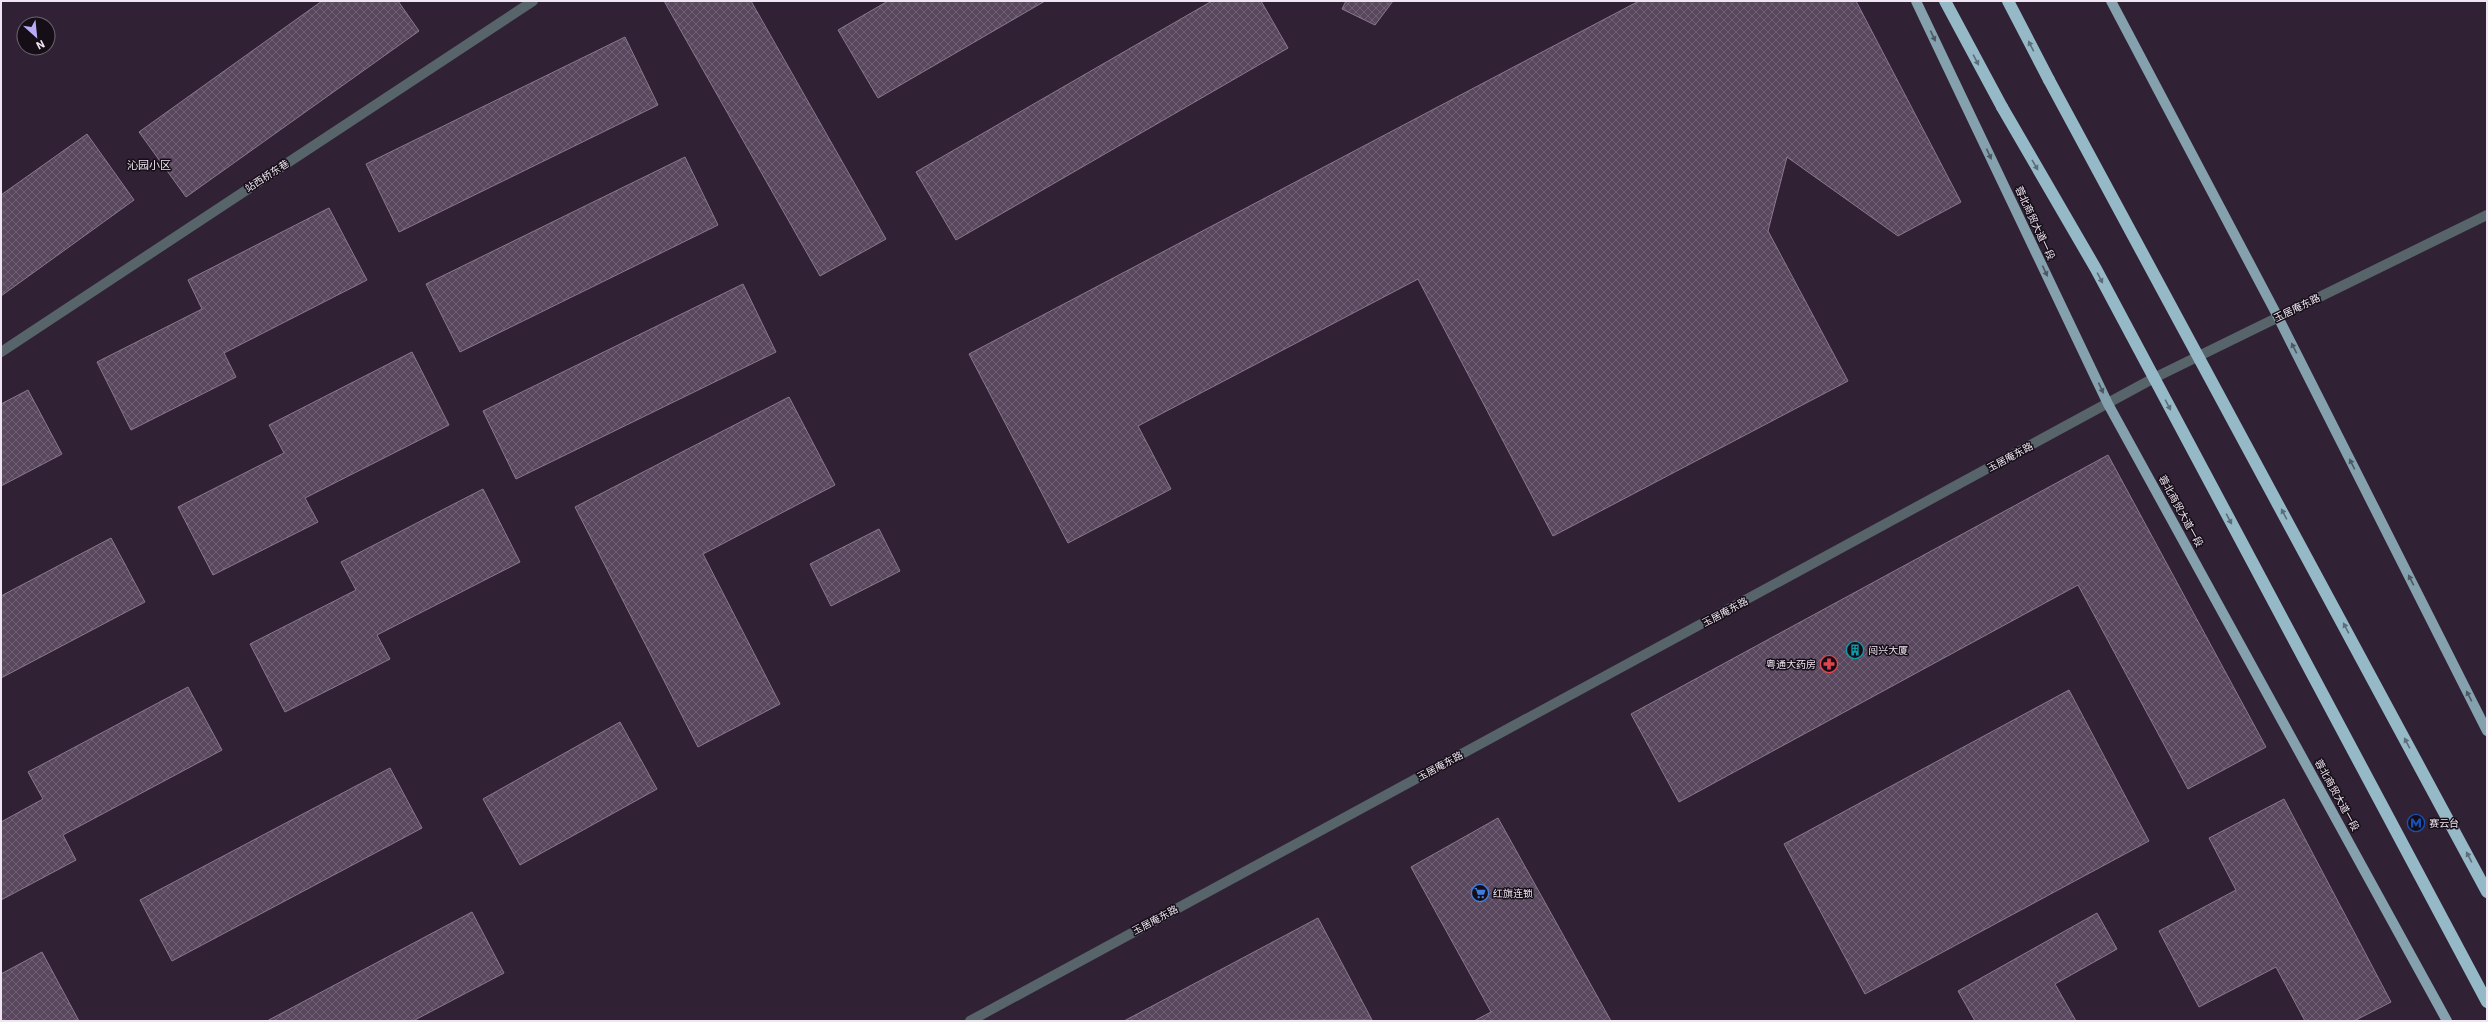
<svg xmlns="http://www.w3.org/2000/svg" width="2488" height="1022" font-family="'IBM Plex Sans','Noto Sans SC',sans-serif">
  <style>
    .building { fill: url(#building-cross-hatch); stroke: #8c7891 }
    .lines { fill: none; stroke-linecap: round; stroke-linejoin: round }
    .minor { stroke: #57656b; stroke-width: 10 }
    .major { stroke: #84a1ad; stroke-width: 10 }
    .highway { stroke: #96b9c8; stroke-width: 12 }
    .highway-bridge { stroke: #96b9c8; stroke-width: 12 }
    .oneway { fill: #4c5862 }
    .oneway2 { fill: #5c6c78 }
    .labels { text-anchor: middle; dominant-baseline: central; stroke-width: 3; stroke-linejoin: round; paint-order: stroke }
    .street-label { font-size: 10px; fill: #f0e5f3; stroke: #150e17 }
    .poi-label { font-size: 10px; fill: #f0e5f3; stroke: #150e17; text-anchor: start }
    .neighbourhood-label { font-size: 11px; fill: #f0e5f3; stroke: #150e17 }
  </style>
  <defs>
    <pattern id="building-cross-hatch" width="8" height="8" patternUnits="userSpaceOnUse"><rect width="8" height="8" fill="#59475e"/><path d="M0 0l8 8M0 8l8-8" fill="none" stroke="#716176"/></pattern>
  </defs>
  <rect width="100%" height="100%" fill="#312135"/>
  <g class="building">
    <path d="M 322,1 L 398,1 L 419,31 L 186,197 L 139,132 Z"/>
    <path d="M 664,1 L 751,1 L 886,239 L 820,276 Z"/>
    <path d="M 888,1 L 1045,1 L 878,98 L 838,30 Z"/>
    <path d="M 1212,1 L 1261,1 L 1288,48 L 956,240 L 916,172 Z"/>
    <path d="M 1346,1 L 1393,1 L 1375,25 L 1342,9 Z"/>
    <path d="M 1639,1 L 1856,1 L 1961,202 L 1898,236 L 1787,157 L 1768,231 L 1848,381 L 1553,536 L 1418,279 L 1138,426 L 1171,489 L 1068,543 L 969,354 Z"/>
    <path d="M 625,37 L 658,105 L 399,232 L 366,164 Z"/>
    <path d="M 87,134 L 134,200 L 1,296 L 1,195 Z"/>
    <path d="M 685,157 L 718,225 L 460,352 L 426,284 Z"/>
    <path d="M 329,208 L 367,280 L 224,353 L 236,377 L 131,430 L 97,362 L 202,309 L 188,280 Z"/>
    <path d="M 743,284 L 776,352 L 516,479 L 483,411 Z"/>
    <path d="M 412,352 L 449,425 L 305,498 L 318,522 L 213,575 L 178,507 L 284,453 L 269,425 Z"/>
    <path d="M 28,390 L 62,454 L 1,486 L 1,404 Z"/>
    <path d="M 789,397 L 835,485 L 703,554 L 780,704 L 698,747 L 575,507 Z"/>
    <path d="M 2108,455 L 2266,747 L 2188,789 L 2078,585 L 1679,802 L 1631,714 Z"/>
    <path d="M 483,489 L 520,562 L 377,635 L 390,659 L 285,712 L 250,644 L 356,590 L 341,562 Z"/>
    <path d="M 879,529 L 900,571 L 831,606 L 810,564 Z"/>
    <path d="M 111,538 L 145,602 L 1,678 L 1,596 Z"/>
    <path d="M 188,687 L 222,750 L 63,835 L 76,860 L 1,900 L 1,822 L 43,799 L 28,772 Z"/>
    <path d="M 2069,690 L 2149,841 L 1865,994 L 1784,844 Z"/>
    <path d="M 620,722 L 657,789 L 520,865 L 483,799 Z"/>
    <path d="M 390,768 L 422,828 L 172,961 L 140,900 Z"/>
    <path d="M 2284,799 L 2391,1002 L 2354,1021 L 2305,1021 L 2276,967 L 2199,1007 L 2159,931 L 2236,890 L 2209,838 Z"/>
    <path d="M 1498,818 L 1611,1021 L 1474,1021 L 1491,1012 L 1411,867 Z"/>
    <path d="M 472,912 L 504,973 L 413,1021 L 267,1021 Z"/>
    <path d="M 2097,913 L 2117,949 L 2055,984 L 2076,1021 L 1975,1021 L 1958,991 Z"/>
    <path d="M 1318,918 L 1372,1020 L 1124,1021 Z"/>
    <path d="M 42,952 L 79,1021 L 1,1021 L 1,974 Z"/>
  </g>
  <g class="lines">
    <g class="minor">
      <path d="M 1,352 L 533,1"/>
      <path d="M 970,1021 L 2154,378 L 2487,215"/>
    </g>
    <g class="major">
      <path d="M 1916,1 L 2108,404 L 2447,1021"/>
      <path d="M 2111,1 L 2278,317 L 2487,731"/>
    </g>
    <g class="highway">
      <path d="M 1945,1 L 2002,107"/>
      <path d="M 2008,1 L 2049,80"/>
    </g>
    <g class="highway-bridge">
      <path d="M 2049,80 L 2487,892"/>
      <path d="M 2002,107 L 2096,269 L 2487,1002"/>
    </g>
  </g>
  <defs><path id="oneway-solid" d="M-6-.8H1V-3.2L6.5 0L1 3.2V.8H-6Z"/></defs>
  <g class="oneway">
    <use href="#oneway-solid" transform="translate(1933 36) rotate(65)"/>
    <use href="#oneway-solid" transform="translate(1989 154) rotate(65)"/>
    <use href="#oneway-solid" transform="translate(2045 271) rotate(65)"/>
    <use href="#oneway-solid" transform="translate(2294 348) rotate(-117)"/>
    <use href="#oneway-solid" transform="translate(2101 388) rotate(65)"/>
    <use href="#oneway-solid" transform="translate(2352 464) rotate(-117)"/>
    <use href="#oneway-solid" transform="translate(2411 580) rotate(-117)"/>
    <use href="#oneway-solid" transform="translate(2469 696) rotate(-117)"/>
  </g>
  <g class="oneway2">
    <use href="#oneway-solid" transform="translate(2031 46) rotate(-117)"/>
    <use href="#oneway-solid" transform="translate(1976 60) rotate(62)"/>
    <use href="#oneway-solid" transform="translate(2035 165) rotate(60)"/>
    <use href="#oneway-solid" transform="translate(2100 278) rotate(62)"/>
    <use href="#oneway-solid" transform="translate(2168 405) rotate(62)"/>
    <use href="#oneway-solid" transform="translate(2284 514) rotate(-118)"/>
    <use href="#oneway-solid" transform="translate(2229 519) rotate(62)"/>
    <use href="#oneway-solid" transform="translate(2346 628) rotate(-118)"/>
    <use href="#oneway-solid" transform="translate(2407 743) rotate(-118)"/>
    <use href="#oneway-solid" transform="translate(2469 857) rotate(-118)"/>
  </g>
  <defs>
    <symbol id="building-ring" viewBox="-11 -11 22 22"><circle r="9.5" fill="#150e17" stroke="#0f9aa8" stroke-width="1.5"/><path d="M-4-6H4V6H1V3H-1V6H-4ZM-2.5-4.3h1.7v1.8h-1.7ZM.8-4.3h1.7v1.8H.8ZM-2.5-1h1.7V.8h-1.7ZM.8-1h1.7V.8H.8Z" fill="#0f9aa8"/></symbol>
    <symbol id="pharmacy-ring" viewBox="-11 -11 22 22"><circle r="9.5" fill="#150e17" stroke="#e0444e" stroke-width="1.5"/><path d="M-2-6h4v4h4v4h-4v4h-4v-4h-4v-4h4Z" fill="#e0444e"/></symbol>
    <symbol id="metro-ring" viewBox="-11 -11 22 22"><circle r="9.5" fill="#150e17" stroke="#1a4fb4" stroke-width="1.5"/><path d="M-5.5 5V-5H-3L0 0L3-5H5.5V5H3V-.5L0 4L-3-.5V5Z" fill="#1a4fb4"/></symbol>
    <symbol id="supermarket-ring" viewBox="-11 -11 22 22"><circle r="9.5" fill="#150e17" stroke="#3f7fe0" stroke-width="1.5"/><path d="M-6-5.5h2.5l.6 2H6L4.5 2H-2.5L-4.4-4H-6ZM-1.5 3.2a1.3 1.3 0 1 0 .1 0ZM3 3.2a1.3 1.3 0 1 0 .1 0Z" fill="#3f7fe0"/></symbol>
  </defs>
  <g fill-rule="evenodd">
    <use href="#building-ring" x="1845" y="640" width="20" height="20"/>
    <use href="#pharmacy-ring" x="1819" y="654" width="20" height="20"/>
    <use href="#metro-ring" x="2406" y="813" width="20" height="20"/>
    <use href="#supermarket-ring" x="1470" y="883" width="20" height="20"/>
  </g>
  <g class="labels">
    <g class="street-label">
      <text transform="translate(267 176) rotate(-33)">站西桥东巷</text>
      <text transform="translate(2035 223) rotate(65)">蓉北商贸大道一段</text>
      <text transform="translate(2297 308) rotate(-26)">玉居庵东路</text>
      <text transform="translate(2010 457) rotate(-28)">玉居庵东路</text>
      <text transform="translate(2181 511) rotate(61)">蓉北商贸大道一段</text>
      <text transform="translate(1725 612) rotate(-28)">玉居庵东路</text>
      <text transform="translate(1440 766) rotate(-28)">玉居庵东路</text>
      <text transform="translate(2337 795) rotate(61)">蓉北商贸大道一段</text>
      <text transform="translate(1155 920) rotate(-28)">玉居庵东路</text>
    </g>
    <g class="poi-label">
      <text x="1868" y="650">闯兴大厦</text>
      <text x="1816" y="664" text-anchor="end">粤通大药房</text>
      <text x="2429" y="823">赛云台</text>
      <text x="1493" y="893">红旗连锁</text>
    </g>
    <g class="neighbourhood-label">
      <text x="149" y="165">沁园小区</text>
    </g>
  </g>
  <rect width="2488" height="1022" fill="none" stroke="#f0e5f3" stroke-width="4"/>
  <g transform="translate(36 36) rotate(153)"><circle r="19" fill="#150e17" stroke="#6d646f"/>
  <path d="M0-3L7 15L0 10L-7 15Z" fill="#b9abf7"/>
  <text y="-6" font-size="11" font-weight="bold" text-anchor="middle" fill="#f0e5f3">N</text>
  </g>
</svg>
